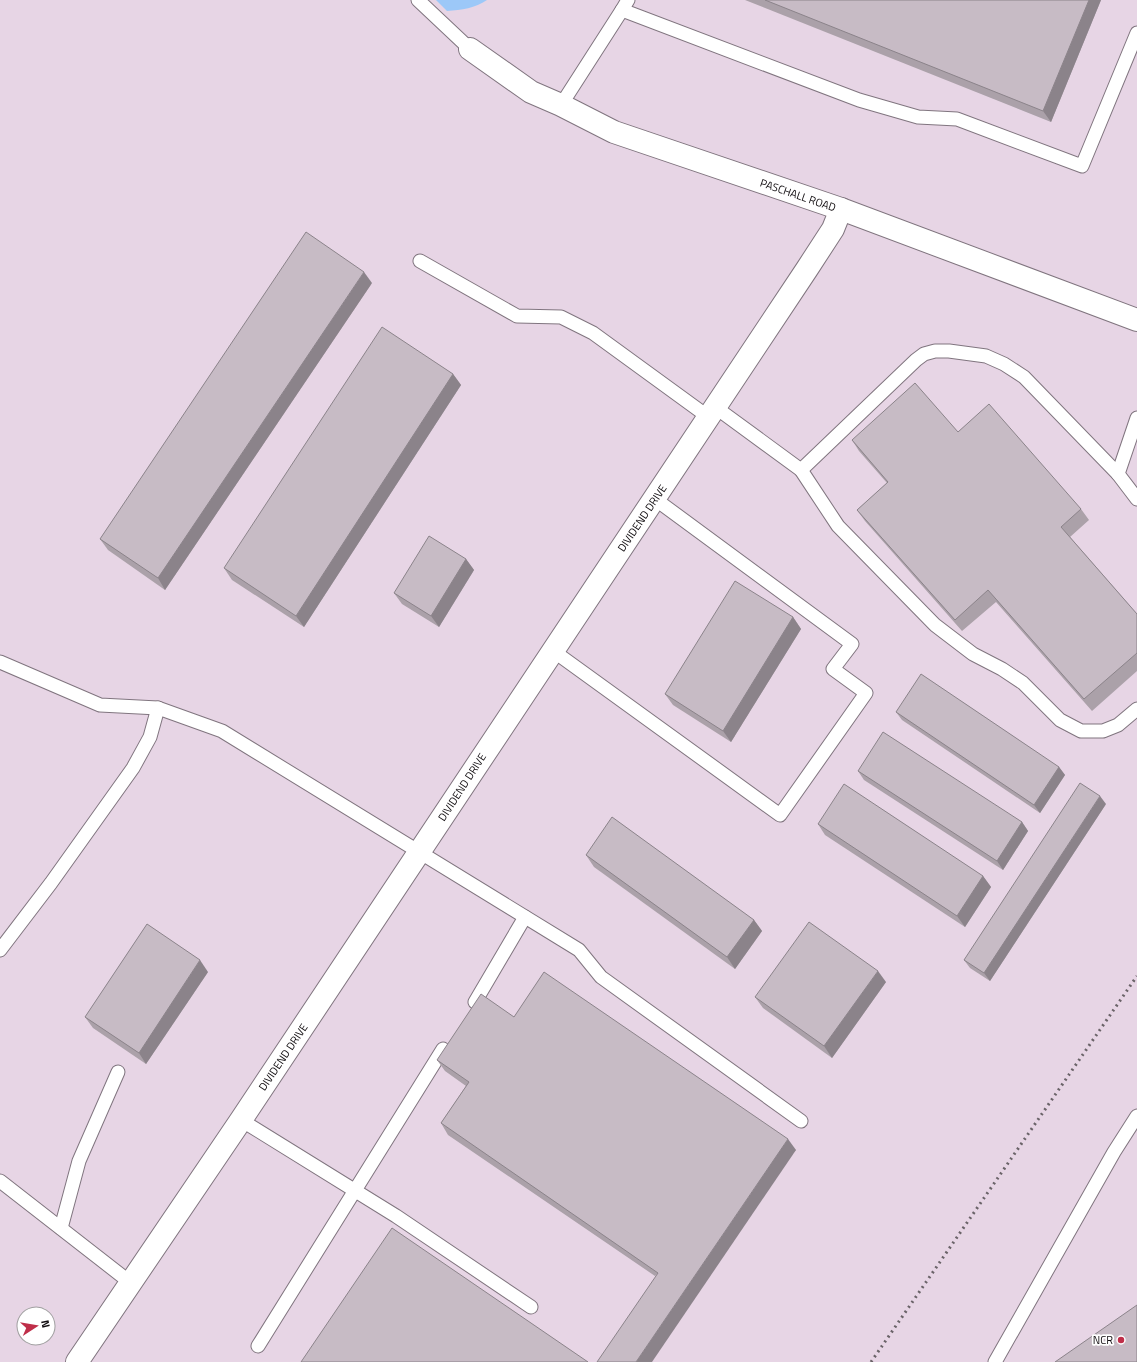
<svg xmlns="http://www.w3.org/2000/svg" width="1137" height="1362" font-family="'Titillium Web',sans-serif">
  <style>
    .built { fill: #e7d5e5; fill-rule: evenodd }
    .water { fill: #9cc8f8 }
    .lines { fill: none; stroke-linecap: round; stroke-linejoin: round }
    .lane-casing { stroke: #80757f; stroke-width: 15 }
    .street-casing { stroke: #80757f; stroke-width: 24 }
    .secondary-casing { stroke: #80757f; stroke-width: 24 }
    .lane { stroke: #fff; stroke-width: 13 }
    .street { stroke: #fff; stroke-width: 22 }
    .secondary { stroke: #fff; stroke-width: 22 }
    .rail { stroke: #6a6368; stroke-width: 3; stroke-dasharray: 2 4; stroke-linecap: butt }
    .wall { fill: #aba1a9 }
    .shaded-wall { fill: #8b838a }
    .building { fill: #c7bbc5; stroke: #8b838a }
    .poi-dot { fill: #bf2e49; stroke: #fff; stroke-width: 1.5 }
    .labels { text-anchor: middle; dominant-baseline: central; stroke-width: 3.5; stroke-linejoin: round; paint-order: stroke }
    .street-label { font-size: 11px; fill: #120e11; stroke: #fff }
    .poi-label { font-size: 11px; fill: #120e11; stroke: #fff; text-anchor: end }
  </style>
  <rect width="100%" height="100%" fill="#f0e4ee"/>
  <path class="built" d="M 0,0 L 1137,0 L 1137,1362 L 0,1362 ZM 24,1314 L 48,1314 L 48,1338 L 24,1338 Z"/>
  <path class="water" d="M 436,0 L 487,0 C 475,8 462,10 447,11 Z"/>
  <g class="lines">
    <defs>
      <g id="lane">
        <path d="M 418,0 L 470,49"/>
        <path d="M 628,0 L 622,10 L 859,100 L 918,117 L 957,119 L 1082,166 L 1137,33"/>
        <path d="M 561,105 L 622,10"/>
        <path d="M 420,261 L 517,316 L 561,317 L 593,333 L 707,416"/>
        <path d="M 715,407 L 801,470 L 838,526 L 935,625 L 973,654 L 1002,669 L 1023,683 L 1060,720 L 1081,731 L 1103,731 L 1118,725 L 1137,709"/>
        <path d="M 1137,418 L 1118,474 L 1137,499"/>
        <path d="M 801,470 L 916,360 L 924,354 L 935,351 L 949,351 L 986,356 L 1004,364 L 1024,377 L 1118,474"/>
        <path d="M 552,650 L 780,815 L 866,693 L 833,669 L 852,644 L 655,499"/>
        <path d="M 0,662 L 100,705 L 158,708 L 222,731 L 579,950 L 601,977 L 801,1121"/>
        <path d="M 0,950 L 51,883 L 133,768 L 150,737 L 158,708"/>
        <path d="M 475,1002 L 525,917"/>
        <path d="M 241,1120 L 396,1216 L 531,1307"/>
        <path d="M 0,1181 L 131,1283"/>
        <path d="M 61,1228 L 79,1161 L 118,1072"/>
        <path d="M 258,1346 L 443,1049"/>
        <path d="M 995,1362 L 1114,1152 L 1137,1116"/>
      </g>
      <path id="street" d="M 470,49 L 531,92 L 561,105 L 614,132 L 841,209 L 1137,320"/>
      <path id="secondary" d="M 77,1362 L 241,1120 L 807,269 L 833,229 L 841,209"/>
    </defs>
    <use href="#lane" class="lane-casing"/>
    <use href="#street" class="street-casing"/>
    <use href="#secondary" class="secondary-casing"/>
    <use href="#lane" class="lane"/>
    <use href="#street" class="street"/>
    <use href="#secondary" class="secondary"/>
    <path class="rail" d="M 871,1362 L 1137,976"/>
  </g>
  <g class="wall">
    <path d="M 745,0 L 1101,0 L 1051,122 Z"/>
    <path d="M 372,283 L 165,590 L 108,550 L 100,539 Z"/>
    <path d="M 453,374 L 461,385 L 304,627 L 232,580 L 224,568 Z"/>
    <path d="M 958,432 L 1081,509 L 1089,520 L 1070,537 L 1137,614 L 1137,671 L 1092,711 L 996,602 L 962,631 L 865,521 L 857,510 L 887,483 L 859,451 L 852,440 Z"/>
    <path d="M 466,559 L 474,570 L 439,627 L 402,604 L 394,593 Z"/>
    <path d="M 793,617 L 801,629 L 731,742 L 673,705 L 665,694 Z"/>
    <path d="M 896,712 L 1059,767 L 1065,775 L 1040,813 L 902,720 Z"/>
    <path d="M 858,771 L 1022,822 L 1028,831 L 1003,870 L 864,780 Z"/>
    <path d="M 1106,804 L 990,981 L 970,968 L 964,960 Z"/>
    <path d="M 818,824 L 983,876 L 991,887 L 965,927 L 825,835 Z"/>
    <path d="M 586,855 L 754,920 L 762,931 L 735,969 L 594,867 Z"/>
    <path d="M 208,972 L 146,1064 L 93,1028 L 85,1017 Z"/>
    <path d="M 886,982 L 832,1058 L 763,1008 L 755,997 Z"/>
    <path d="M 514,1017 L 796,1150 L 655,1276 L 448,1135 L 441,1123 L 466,1086 L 445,1071 L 437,1060 Z"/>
  </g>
  <g class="shaded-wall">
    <path d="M 1089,0 L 1101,0 L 1051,122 L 1043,111 Z"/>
    <path d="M 364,272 L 372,283 L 165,590 L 158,578 Z"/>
    <path d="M 453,374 L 461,385 L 304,627 L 296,616 Z"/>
    <path d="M 466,559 L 474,570 L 439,627 L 431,616 Z"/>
    <path d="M 793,617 L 801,629 L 731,742 L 723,731 Z"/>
    <path d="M 1059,767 L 1065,775 L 1040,813 L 1034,805 Z"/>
    <path d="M 1100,796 L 1106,804 L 990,981 L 984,973 Z"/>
    <path d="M 1022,822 L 1028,831 L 1003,870 L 997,861 Z"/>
    <path d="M 983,876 L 991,887 L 965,927 L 957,916 Z"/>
    <path d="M 754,920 L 762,931 L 735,969 L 727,957 Z"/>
    <path d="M 200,960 L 208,972 L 146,1064 L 139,1053 Z"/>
    <path d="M 878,971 L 886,982 L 832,1058 L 824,1046 Z"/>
    <path d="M 788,1139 L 796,1150 L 652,1362 L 636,1362 Z"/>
  </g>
  <g class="building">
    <path d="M 765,0 L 1089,0 L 1043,111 Z"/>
    <path d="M 306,232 L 364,272 L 158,578 L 100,539 Z"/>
    <path d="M 382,327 L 453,374 L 296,616 L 224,568 Z"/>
    <path d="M 915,383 L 958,432 L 989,404 L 1081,509 L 1061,527 L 1137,614 L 1137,653 L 1084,699 L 988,590 L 955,620 L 857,510 L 888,482 L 852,440 Z"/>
    <path d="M 429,536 L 466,559 L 431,616 L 394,593 Z"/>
    <path d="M 735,581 L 793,617 L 723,731 L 665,694 Z"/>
    <path d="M 921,674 L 1059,767 L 1034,805 L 896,712 Z"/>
    <path d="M 883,732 L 1022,822 L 997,861 L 858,771 Z"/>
    <path d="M 1080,783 L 1100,796 L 984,973 L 964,960 Z"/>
    <path d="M 844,784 L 983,876 L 957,916 L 818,824 Z"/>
    <path d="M 612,817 L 754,920 L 727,957 L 586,855 Z"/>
    <path d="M 809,922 L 878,971 L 824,1046 L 755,997 Z"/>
    <path d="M 147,924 L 200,960 L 139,1053 L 85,1017 Z"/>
    <path d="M 544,972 L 788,1139 L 636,1362 L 597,1362 L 658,1273 L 441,1123 L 469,1082 L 437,1060 L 481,994 L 514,1017 Z"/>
    <path d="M 392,1228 L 588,1362 L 301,1362 Z"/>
    <path d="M 1137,1305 L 1137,1362 L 1055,1362 Z"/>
  </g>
  <circle class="poi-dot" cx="1121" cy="1340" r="4"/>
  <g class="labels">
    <g class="street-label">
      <text transform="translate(798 195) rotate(19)">PASCHALL ROAD</text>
      <text transform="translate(642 518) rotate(-56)">DIVIDEND DRIVE</text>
      <text transform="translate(462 787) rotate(-57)">DIVIDEND DRIVE</text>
      <text transform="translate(283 1057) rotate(-56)">DIVIDEND DRIVE</text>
    </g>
    <g class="poi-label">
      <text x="1113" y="1340">NCR</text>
    </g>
  </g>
  <g transform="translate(36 1326) rotate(78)"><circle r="19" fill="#ffffff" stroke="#a09fa0"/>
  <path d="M0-3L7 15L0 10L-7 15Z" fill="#bf2e49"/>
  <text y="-6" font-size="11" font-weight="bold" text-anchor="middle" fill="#120e11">N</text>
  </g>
</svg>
